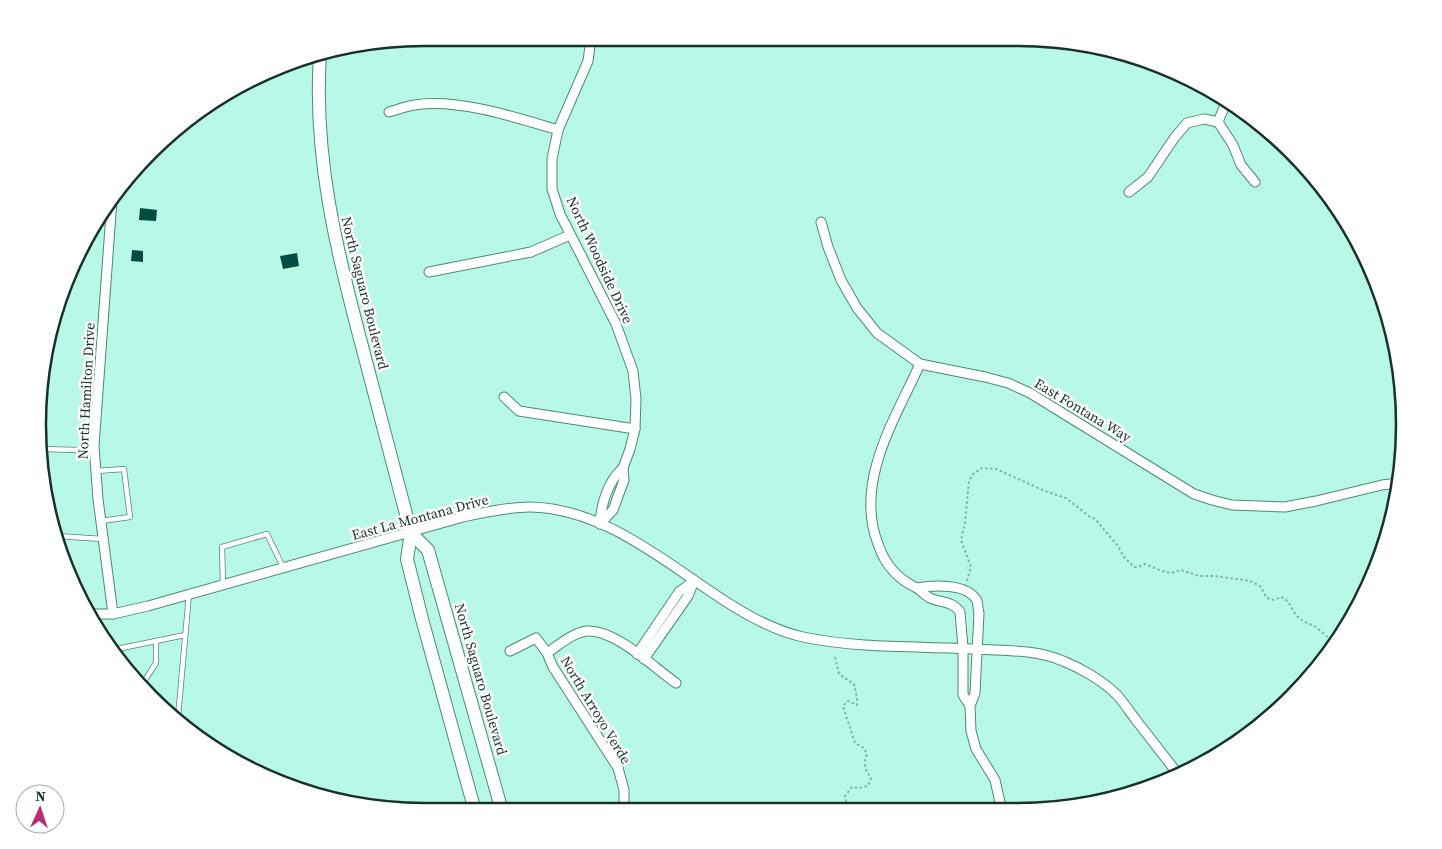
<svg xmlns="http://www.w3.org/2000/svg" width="1442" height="849" font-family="'Source Serif 4',serif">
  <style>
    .building { fill: #014e40 }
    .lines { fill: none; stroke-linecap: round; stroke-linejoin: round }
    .lane-casing { stroke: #4b8a79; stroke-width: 6 }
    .street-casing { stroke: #4b8a79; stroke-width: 11 }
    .secondary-casing { stroke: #4b8a79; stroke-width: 14 }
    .path { stroke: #80b4a6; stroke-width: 2; stroke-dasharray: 2.5 2.5; stroke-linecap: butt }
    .lane { stroke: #fff; stroke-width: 4.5 }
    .street { stroke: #fff; stroke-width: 9 }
    .secondary { stroke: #fff; stroke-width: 12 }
    .labels { text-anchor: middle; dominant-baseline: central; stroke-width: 5; stroke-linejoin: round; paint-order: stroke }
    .street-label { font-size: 14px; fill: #18322b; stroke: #fff }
    .rim { fill: none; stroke: #18322b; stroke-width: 2.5 }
  </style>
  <rect width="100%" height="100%" fill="#b7f9e6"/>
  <g class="building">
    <path d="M 140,208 L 157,210 L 156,221 L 139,220 Z"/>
    <path d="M 132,250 L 143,251 L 143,262 L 131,261 Z"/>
    <path d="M 297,253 L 299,266 L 283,269 L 280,256 Z"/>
  </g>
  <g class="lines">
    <defs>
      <g id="lane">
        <path d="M 42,449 L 79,450 L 94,446"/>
        <path d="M 96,471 L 124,469 L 130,517 L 101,521"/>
        <path d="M 56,536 L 103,539"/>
        <path d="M 223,585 L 222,547 L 267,534 L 283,567"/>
        <path d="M 112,650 L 185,635"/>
        <path d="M 140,681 L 145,680 L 156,663 L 156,641"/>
        <path d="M 178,717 L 189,594"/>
      </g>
      <g id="street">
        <path d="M 591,38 L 588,61 L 558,130 L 552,159 L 552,189 L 560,214 L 616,324 L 633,371 L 636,399 L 635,429 L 630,449 L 623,468 L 624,480 L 613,510 L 600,524"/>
        <path d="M 389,112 C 397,110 406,106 415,105 C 457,98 518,118 558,130"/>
        <path d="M 1218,122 L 1227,100"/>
        <path d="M 1129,192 L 1148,177 L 1175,137 L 1187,123 L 1204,119 L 1218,122 L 1233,145 L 1241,165 L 1255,182"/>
        <path d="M 112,200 L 94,446 L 98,499 L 113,614"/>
        <path d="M 821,222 L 828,247 L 841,280 L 857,308 L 877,333 L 920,364 L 985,377 L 1008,383 L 1030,393 L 1194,494 L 1212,500 L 1232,505 L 1285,507 L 1316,501 L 1382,485 L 1399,483"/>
        <path d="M 429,272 L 531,252 L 570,235"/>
        <path d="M 504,397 L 519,411 L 635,429"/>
        <path d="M 600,524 C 601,504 608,481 623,468"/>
        <path d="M 917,588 C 897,579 885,565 878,544 C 854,482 895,419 920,364"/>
        <path d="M 93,614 L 113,614 L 148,606 L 463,517 C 485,512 508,507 530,507 C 597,508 654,553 707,589 C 736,609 768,629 803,637 C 860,649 919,646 976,649 C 1005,651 1035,649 1063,661 C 1081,668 1103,681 1117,695 C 1124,703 1130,712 1136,720 C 1150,738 1164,756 1178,774"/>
        <path d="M 510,651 L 536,638 L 547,653 L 553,667 L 618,768 L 624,790 L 624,811"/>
        <path d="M 547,653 C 559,645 572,633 587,631 C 615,629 653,667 676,683"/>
        <path d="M 637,654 L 679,592 L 694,581"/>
        <path d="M 644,659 L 688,596 L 694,581"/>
        <path d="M 970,706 L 963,695 L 963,648 L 960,612 C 953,601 941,603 930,598 C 926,596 921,591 917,588 C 933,585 968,583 977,601 C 978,605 978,610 979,613 L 975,693 L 970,706 L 971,731 L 976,749 L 995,780 L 1002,811"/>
      </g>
      <g id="secondary">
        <path d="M 320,55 C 313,156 337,253 363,350 C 379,411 395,472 411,533 L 407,559 L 422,619 L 475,811"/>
        <path d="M 411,533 L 428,550 L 502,811"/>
      </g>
    </defs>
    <use href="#lane" class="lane-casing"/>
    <use href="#street" class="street-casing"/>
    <use href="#secondary" class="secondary-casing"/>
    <g class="path">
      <path d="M 967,581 L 971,567 L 961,540 L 965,522 L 969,481 L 973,474 L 982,468 L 996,469 L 1045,491 L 1066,498 L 1090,517 L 1095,519 L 1118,546 L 1124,557 L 1134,567 L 1138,567 L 1145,564 L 1162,571 L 1171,573 L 1181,570 L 1199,576 L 1215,576 L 1250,581 L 1260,586 L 1267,598 L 1274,600 L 1281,597 C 1292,602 1290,609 1298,617 C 1304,623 1312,624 1318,629 C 1326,635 1327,638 1337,642"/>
      <path d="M 835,657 L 839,674 L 854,684 L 857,698 L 857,705 L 848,701 L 843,706 L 855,743 L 864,748 L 867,754 C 863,764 865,770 871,778 L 868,786 L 859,788 L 852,787 L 845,796 L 847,806 L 849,811"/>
    </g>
    <use href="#lane" class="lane"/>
    <use href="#street" class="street"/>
    <use href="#secondary" class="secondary"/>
  </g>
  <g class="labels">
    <g class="street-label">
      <text transform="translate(600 260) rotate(65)">North Woodside Drive</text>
      <text transform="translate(365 293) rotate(76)">North Saguaro Boulevard</text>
      <text transform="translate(86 391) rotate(-87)">North Hamilton Drive</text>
      <text transform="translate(1083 410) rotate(31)">East Fontana Way</text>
      <text transform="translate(420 517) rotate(-15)">East La Montana Drive</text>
      <text transform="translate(481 679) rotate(74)">North Saguaro Boulevard</text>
      <text transform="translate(596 710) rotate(59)">North Arroyo Verde</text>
    </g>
  </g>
  <path d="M0 0H1442V849H0ZM424 46H1018A378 378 0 0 1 1396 424V425A378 378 0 0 1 1018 803H424A378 378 0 0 1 46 425V424A378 378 0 0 1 424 46Z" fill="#fff" fill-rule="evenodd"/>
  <path class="rim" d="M424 46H1018A378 378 0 0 1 1396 424V425A378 378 0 0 1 1018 803H424A378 378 0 0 1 46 425V424A378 378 0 0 1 424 46Z"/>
  <g transform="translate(40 809) rotate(3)"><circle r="24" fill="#ffffff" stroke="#a3adaa"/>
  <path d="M0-4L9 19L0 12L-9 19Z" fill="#b52f72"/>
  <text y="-8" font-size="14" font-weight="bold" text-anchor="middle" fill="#18322b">N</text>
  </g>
</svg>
